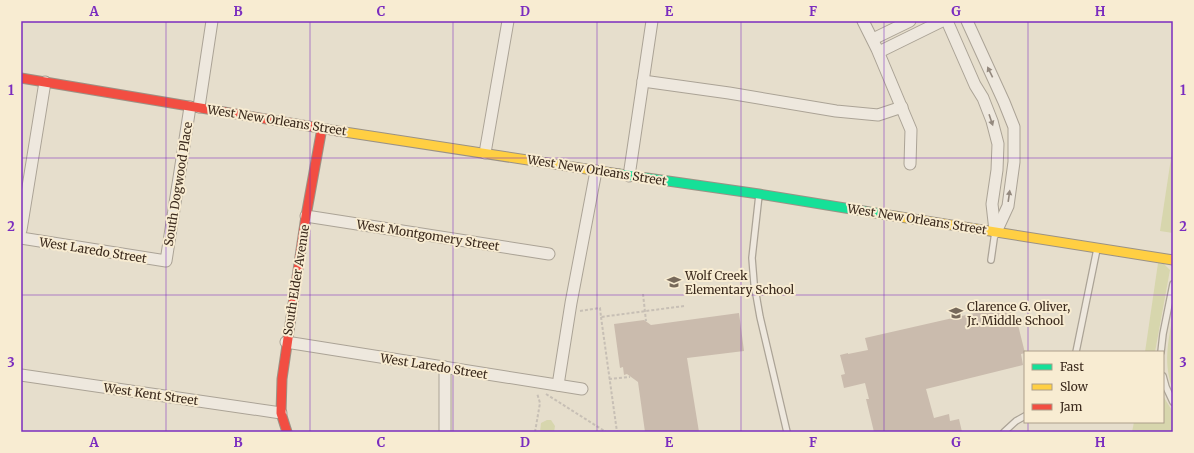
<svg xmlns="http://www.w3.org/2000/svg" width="1194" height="453" font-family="Merriweather,serif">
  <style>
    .green { fill: #d7d6ad }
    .building { fill: #cabbad }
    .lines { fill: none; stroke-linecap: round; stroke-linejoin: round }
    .lane-casing { stroke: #aba396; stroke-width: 8 }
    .street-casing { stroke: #aba396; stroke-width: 13 }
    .fast-casing { stroke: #9b9285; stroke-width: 11 }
    .slow-casing { stroke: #9b9285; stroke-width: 11 }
    .jam-casing { stroke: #9b9285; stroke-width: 11 }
    .path { stroke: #c7bfb5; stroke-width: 2; stroke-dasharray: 3 2; stroke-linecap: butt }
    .lane { stroke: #eee8de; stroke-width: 5.5 }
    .street { stroke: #eee8de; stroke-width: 11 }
    .fast { stroke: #16e098; stroke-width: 9 }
    .slow { stroke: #ffcf43; stroke-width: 9 }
    .jam { stroke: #f24e42; stroke-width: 9 }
    .oneway { fill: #94897e }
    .grid { fill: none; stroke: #7b2cbf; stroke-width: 1; stroke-opacity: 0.55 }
    .labels { text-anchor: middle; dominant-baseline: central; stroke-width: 4; stroke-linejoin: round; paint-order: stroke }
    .street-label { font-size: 12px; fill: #3b2a1d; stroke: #f8ecd2 }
    .poi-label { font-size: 12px; fill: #3b2a1d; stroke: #f8ecd2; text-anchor: start }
    .neatline { fill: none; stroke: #7b2cbf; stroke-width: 1.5 }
    .grid-label { font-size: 13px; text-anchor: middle; font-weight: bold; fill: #7b2cbf }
  </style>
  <rect width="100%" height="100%" fill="#e6decc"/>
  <g class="green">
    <path d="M 1173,145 L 1173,233 L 1160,231 Z"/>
    <path d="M 1158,263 L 1164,264 L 1170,270 L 1155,352 L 1145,352 Z"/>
    <path d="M 1173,315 L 1173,390 C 1163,364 1168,342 1173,315 Z"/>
    <path d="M 1163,396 L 1173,412 L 1173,432 L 1132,432 L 1134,422 L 1163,422 Z"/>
    <path d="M 547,420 L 551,420 L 555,426 L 554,432 L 540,432 L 541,423 Z"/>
  </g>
  <g class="building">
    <path d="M 1010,305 L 1012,314 L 1015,313 L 1025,353 L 1021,354 L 1023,365 L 926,389 L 934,418 L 949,414 L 950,421 L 959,419 L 962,432 L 874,432 L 866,399 L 869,399 L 865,383 L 844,388 L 841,375 L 845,374 L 840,355 L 848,353 L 848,354 L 868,350 L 865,338 Z"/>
    <path d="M 739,313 L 744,351 L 687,358 L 699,432 L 645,432 L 638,382 L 627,374 L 624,375 L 623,367 L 620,368 L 614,324 L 644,320 L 651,325 Z"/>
  </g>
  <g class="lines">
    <defs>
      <g id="lane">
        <path d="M 759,195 L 752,258 L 754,283 L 760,317 L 787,432"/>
        <path d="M 991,260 L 995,232"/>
        <path d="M 1076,352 L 1097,249"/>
        <path d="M 1161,352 L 1163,334 L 1173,284"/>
        <path d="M 1163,376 L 1166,387 L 1173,402"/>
        <path d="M 1004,432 L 1016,421 L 1025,416"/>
      </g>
      <g id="street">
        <path d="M 863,21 L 877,49 L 911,130 L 910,164"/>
        <path d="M 947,21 L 975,85 L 983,98 L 992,121 L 998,144 L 997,170 L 992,204 L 995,231"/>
        <path d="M 967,21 L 1004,102 L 1014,127 L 1014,162 L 1008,206 L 996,232"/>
        <path d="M 873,39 L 910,21"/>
        <path d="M 879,52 L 942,21"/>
        <path d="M 643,81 L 729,93 L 836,111 L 878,115 L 902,107"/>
        <path d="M 199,107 L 212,21"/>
        <path d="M 485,153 L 508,21"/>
        <path d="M 629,176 L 652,21"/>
        <path d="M 306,216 L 549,254"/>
        <path d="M 21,230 L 45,82"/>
        <path d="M 21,238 L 166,261 L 190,107"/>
        <path d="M 286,342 L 582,389"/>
        <path d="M 445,367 L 445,432"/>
        <path d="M 21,375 L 281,413"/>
        <path d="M 558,385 L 571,303 L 596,171"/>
      </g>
      <path id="fast" d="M 619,174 L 759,194 L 888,215"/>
      <g id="slow">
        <path d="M 338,131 L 619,174"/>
        <path d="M 888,215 L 1173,260"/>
      </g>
      <g id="jam">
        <path d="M 21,78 L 338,131"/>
        <path d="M 287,432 L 281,413 L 282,379 L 306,216 L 322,128"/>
      </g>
    </defs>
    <use href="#lane" class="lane-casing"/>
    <use href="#street" class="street-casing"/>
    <use href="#fast" class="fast-casing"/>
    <use href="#slow" class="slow-casing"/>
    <use href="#jam" class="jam-casing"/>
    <g class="path">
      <path d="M 643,294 L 646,321"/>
      <path d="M 580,311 L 600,308 L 601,317 L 684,306"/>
      <path d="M 601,317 L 617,432"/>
      <path d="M 609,379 L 630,377"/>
      <path d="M 546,394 L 606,432"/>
      <path d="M 535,432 L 540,403 L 537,393"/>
    </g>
    <use href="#lane" class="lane"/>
    <use href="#street" class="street"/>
    <use href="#fast" class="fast"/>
    <use href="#slow" class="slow"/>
    <use href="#jam" class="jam"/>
  </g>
  <defs><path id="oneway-solid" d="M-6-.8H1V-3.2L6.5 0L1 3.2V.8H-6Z"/></defs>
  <g class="oneway">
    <use href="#oneway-solid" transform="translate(990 72) rotate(-116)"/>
    <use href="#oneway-solid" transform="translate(991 120) rotate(71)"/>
    <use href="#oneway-solid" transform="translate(1009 196) rotate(-82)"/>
  </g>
  <path class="grid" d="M 166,21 L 166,432M 310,21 L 310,432M 453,21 L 453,432M 597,21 L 597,432M 741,21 L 741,432M 884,21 L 884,432M 1028,21 L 1028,352M 21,158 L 1173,158M 21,295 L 1173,295M 1028,422 L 1028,432"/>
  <defs>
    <symbol id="school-bare" viewBox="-9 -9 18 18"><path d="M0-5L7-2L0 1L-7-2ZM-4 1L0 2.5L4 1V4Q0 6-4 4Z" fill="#77695a" stroke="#f8ecd2" stroke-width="2.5" paint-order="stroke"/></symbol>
  </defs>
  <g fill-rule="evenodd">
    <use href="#school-bare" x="664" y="272" width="20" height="20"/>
    <use href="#school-bare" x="946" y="303" width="20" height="20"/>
  </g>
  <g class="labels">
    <g class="street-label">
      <text transform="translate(277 120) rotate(9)">West New Orleans Street</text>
      <text transform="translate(597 170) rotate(9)">West New Orleans Street</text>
      <text transform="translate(178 184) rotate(-81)">South Dogwood Place</text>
      <text transform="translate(917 219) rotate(9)">West New Orleans Street</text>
      <text transform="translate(428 235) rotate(9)">West Montgomery Street</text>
      <text transform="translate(93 250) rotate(9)">West Laredo Street</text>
      <text transform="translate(296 280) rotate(-81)">South Elder Avenue</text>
      <text transform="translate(434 366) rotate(9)">West Laredo Street</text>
      <text transform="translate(151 394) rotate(8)">West Kent Street</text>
    </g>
    <g class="poi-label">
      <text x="685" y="275">Wolf Creek<tspan x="685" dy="14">Elementary School</tspan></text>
      <text x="967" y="306">Clarence G. Oliver,<tspan x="967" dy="14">Jr. Middle School</tspan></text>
    </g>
  </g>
  <rect width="1194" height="453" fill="none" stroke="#f8ecd2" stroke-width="44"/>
  <rect x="1024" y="351" width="140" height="72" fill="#f8ecd2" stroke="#ac9e8a"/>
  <rect x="1032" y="364" width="20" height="6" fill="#16e098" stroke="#ac9e8a"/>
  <text x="1060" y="371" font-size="12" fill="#3b2a1d">Fast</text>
  <rect x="1032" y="384" width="20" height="6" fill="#ffcf43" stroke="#ac9e8a"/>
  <text x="1060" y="391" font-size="12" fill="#3b2a1d">Slow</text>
  <rect x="1032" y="404" width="20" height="6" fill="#f24e42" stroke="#ac9e8a"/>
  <text x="1060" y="411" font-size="12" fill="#3b2a1d">Jam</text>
  <rect x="22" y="22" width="1150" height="409" class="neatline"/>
  <g class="grid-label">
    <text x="94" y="16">A</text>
    <text x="238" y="16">B</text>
    <text x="381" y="16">C</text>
    <text x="525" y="16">D</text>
    <text x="669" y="16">E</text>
    <text x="813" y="16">F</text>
    <text x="956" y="16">G</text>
    <text x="1100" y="16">H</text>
    <text x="11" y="95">1</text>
    <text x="1183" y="95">1</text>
    <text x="11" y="231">2</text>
    <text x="1183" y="231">2</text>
    <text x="11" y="367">3</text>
    <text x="1183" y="367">3</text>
    <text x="94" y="447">A</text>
    <text x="238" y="447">B</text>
    <text x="381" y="447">C</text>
    <text x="525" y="447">D</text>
    <text x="669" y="447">E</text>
    <text x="813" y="447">F</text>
    <text x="956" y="447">G</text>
    <text x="1100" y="447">H</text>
  </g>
</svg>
